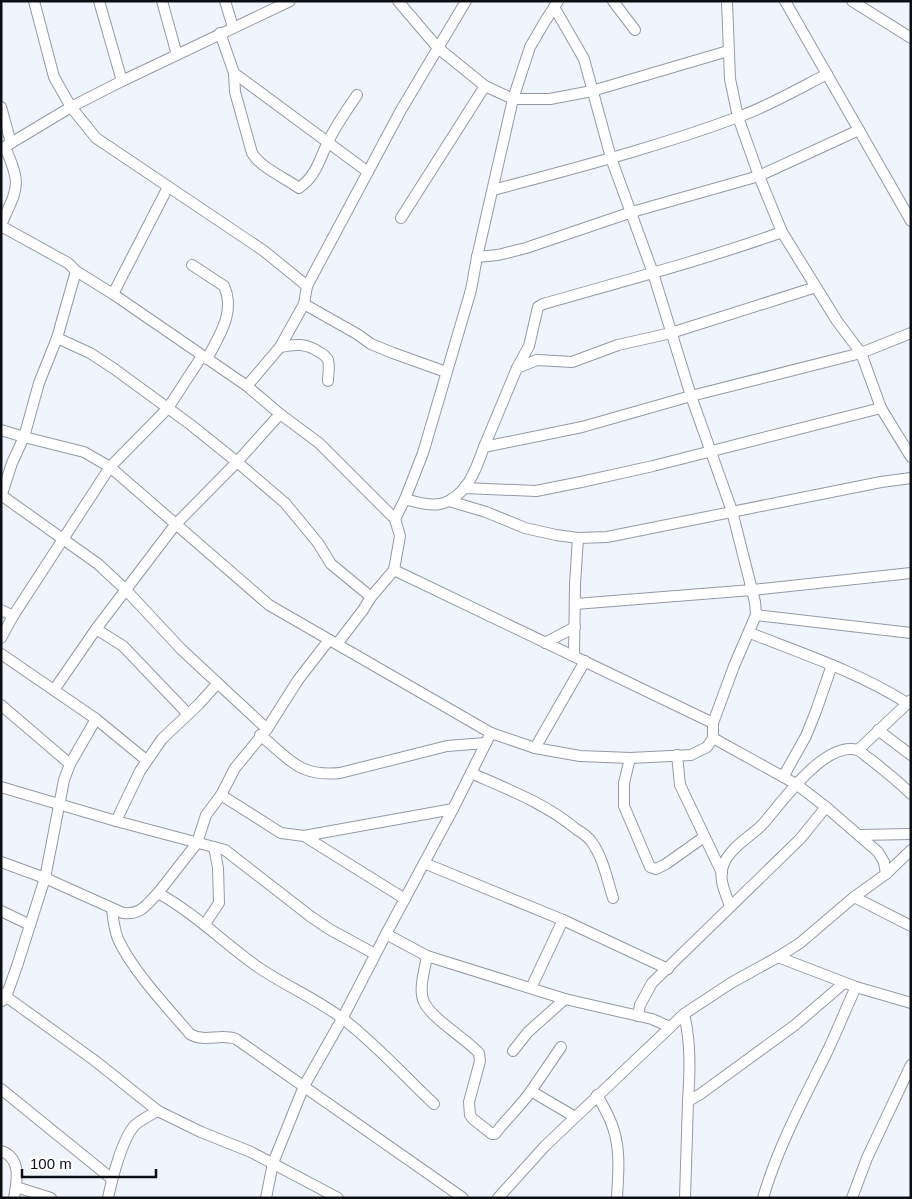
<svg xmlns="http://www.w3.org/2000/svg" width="912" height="1199" font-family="Arial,sans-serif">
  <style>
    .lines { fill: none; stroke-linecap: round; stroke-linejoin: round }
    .minor-casing { stroke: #939aa6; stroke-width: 12 }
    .minor { stroke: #fff; stroke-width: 10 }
  </style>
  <rect width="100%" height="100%" fill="#f0f5fd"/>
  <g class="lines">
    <defs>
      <g id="minor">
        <path d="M 34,1 L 54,77 L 71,107 L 96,138 L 264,251 L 307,286"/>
        <path d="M 99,1 L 122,81"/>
        <path d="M 162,1 L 177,55"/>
        <path d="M 225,1 L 233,27"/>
        <path d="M 398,1 L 438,48 L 485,86 L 513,99 L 550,99 L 592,91 L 728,51"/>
        <path d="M 613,1 L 635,30"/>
        <path d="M 727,1 L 730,79 L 738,117 L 759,176 L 782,232 L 837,321 L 861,353 L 881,408 L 911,457"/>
        <path d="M 785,1 L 911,221"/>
        <path d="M 852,1 L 911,38"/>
        <path d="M 220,33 L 234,73 L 368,172"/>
        <path d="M 234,73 L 235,92 L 252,153 C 260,167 285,178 299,188 C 317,175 319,160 328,142 C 336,125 347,110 357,95"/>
        <path d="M 1,107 L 11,143"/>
        <path d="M 1,149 L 71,107 L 122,81 L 290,1"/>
        <path d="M 493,190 C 575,168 658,147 738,117 C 769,106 798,89 827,74"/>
        <path d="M 401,218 L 485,86"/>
        <path d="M 1,225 C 18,186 22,187 5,147"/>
        <path d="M 1,226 L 68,263 L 76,271 L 113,294 L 247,386 L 280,414 L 319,443 L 395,519"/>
        <path d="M 782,232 C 704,260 623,281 543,304 L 538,307 L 529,346 L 517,368 L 537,360 L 572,362 L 618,345 L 671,333 L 816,287"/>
        <path d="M 477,257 L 498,255 L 526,248 L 632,212 L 759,176 L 859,130"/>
        <path d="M 192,265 L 224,286 C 236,312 219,336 207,359"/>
        <path d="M 113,294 L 168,187"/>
        <path d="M 304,304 L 357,334 L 371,344 L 393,353 L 446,372"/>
        <path d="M 57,338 L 90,353 L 113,368 L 191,425 L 237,462 L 285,503 L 318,543 L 331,564 L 371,597"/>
        <path d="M 280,347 C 295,344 306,343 319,352 C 323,354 326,356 328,360 C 330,367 328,374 328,381"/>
        <path d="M 247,386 L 280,347 L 304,304 L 307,286 L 401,110 L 466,1"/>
        <path d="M 1,430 L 24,437 L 84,452 L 110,467 L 269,605 L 491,733 L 535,748 L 580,756 L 630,758 L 691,755 L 707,747 L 713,738 L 713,723 L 734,666 L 756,615 L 755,602 L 732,511 L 691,396 L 653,273 L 611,158 L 584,59 L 554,7"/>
        <path d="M 484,447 L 517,368"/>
        <path d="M 464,488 L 536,491 L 581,482 L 653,466 L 881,408"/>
        <path d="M 1,495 L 98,564 L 126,590 L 181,649 L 267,729"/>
        <path d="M 1,497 L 12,463 L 24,437 L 39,383 L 57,338 L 76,271"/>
        <path d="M 405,499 C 416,502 429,506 440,504 C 466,498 476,470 484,447 L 582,427 L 691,396 L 861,353 L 911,333"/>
        <path d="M 449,501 L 486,512 L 525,528 L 556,535 L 578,538 L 607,537 L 881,482 L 911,478"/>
        <path d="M 394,570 L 713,723"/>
        <path d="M 575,604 L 752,590 L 911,573"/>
        <path d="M 1,610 L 13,616 L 110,467 L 168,408 L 202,356"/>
        <path d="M 756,615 L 911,633"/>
        <path d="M 96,629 L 123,646 L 188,714"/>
        <path d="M 750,633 C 803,654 858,672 907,703"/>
        <path d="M 1,638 L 13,616"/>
        <path d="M 545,643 L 575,627"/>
        <path d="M 337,644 L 363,610 L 371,597 L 394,570 L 400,536 L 395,519 L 405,499 L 423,453 L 471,290 L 477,257 L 513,99 L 530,47 L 544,23 L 558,1"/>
        <path d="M 1,654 L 96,719 L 146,760"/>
        <path d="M 574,656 L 575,584 L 578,538"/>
        <path d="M 54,690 L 96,629 L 175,525 L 237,462 L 280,414"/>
        <path d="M 1,705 L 70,764"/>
        <path d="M 878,730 L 911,755"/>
        <path d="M 260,735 C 290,759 298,777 340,773 L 447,746 L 486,743"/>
        <path d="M 713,738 L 796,784 L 826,807 L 878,852 L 884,862 L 886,874"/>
        <path d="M 535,748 L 585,661"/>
        <path d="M 858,750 L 911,700"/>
        <path d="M 677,755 L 680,785 L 722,873"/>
        <path d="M 630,758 L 624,783 L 624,806 L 650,867 L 656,869 L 666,864 L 704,837"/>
        <path d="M 471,773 C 507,789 545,803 576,829 C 581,832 587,836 591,841 C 603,857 607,879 613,898"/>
        <path d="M 783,777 L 806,736 L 816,711 L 832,665"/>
        <path d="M 1,787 L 116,821 L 225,850 L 310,916 L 329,929 L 375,954"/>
        <path d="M 221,795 L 281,833 L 304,836 L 405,899"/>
        <path d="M 116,821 L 140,771 L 162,739 L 199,704 L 217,684"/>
        <path d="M 859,835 L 911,834"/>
        <path d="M 304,836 L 453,809"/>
        <path d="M 1,862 L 45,878 L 123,913 C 141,915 146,905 158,893 C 194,913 222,941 255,965 C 283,985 316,998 343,1019 C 376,1044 404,1076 434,1104"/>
        <path d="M 424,863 L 563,920 L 668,969"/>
        <path d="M 158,893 L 197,843 L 206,815 L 221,795 L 235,768 L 267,729 L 298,680 L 329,640"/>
        <path d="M 854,897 L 911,926"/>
        <path d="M 730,906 C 726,894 718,879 723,866 C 729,848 750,837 762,825 C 781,804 824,740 858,750 C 862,752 866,757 870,759 C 884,770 898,781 911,794"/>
        <path d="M 112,909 C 113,918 114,929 118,939 C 132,970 167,1007 190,1034 C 205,1043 220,1033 236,1039 L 463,1198"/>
        <path d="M 1,911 L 30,925"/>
        <path d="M 205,924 L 219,903 L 218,868 L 214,847"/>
        <path d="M 386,934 L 427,956 L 565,999 L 652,1019 L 670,1027"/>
        <path d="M 427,956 C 425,969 418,990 424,1002 C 432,1019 465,1038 479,1053 L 480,1061 L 469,1102 L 470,1115 L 473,1119 L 492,1134 L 495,1134 C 506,1119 520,1107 531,1091 L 575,1117"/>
        <path d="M 778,957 L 856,987 L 911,1003"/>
        <path d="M 531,988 L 563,920"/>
        <path d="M 1,993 L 94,1060 L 158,1111 L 201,1132 L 251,1152 L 338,1198"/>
        <path d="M 2,1001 L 6,997 L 17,966 L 45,878 L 64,780 L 70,764 L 96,719"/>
        <path d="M 684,1014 C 691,1043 690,1071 688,1101 L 699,1095 L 795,1025 L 844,983"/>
        <path d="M 638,1016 L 640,1005 L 652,983 L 800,839 L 826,807"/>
        <path d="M 513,1051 L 528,1032 L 565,999"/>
        <path d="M 1,1089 L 112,1179"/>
        <path d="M 531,1091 L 561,1047"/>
        <path d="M 597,1095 C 605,1109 613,1123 616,1139 C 620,1158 618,1178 617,1198"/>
        <path d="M 1,1151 C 22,1158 17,1181 14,1198"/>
        <path d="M 16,1187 L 51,1198"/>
        <path d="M 108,1198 C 112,1179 122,1139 135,1125 C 142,1119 150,1115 158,1111"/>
        <path d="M 266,1198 L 273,1163 L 304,1086 L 342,1019 L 386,934 L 453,809 L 491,733"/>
        <path d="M 498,1198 L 545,1146 L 684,1014 L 731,983 L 778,957 L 800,943 L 854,897 L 886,874 L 911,850"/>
        <path d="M 685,1198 L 688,1101"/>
        <path d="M 763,1198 C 778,1146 804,1099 828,1050 C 838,1029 846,1008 856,987"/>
        <path d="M 852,1198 L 867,1158 L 911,1065"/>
      </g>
    </defs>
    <use href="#minor" class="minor-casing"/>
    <use href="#minor" class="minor"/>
  </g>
  <rect width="912" height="1199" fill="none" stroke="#0b0e12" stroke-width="5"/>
  <path d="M22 1169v8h134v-8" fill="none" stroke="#0b0e12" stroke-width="2.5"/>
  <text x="30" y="1169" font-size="15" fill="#0b0e12" stroke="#ffffff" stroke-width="4" paint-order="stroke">100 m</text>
</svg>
